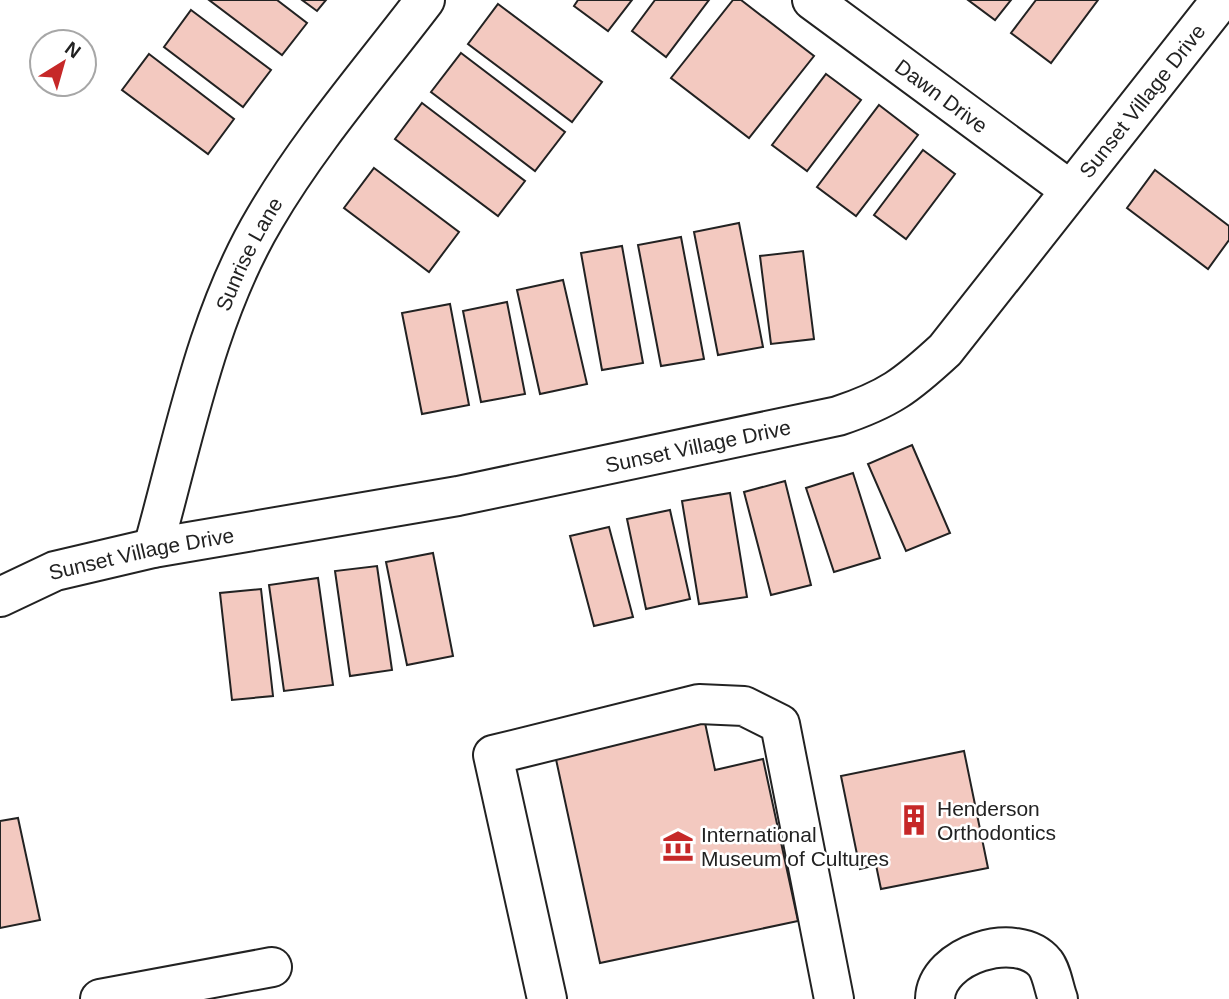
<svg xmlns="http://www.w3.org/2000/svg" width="1229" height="999" font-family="Arial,sans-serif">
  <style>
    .building { fill: #f3c9c0; stroke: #222; stroke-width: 2 }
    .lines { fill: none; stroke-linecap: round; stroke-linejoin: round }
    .minor-casing { stroke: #222; stroke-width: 42 }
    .minor { stroke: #fff; stroke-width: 38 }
    .labels { text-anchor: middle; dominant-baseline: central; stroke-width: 5; stroke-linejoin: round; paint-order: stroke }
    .street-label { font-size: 21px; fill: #222; stroke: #fff }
    .poi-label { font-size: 21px; fill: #222; stroke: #fff; text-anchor: start }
  </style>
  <rect width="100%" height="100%" fill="#fff"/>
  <g class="building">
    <path d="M 209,0 L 277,0 L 307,23 L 282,55 Z"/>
    <path d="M 302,0 L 326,0 L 317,11 Z"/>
    <path d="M 578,0 L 632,0 L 608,31 L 574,6 Z"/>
    <path d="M 655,0 L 709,0 L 666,57 L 632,31 Z"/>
    <path d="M 733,0 L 741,0 L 814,56 L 749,138 L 671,78 Z"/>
    <path d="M 968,0 L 1011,0 L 995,20 Z"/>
    <path d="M 1036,0 L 1098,0 L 1051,63 L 1011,33 Z"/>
    <path d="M 498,4 L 602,82 L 572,122 L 468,44 Z"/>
    <path d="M 191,10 L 271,70 L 243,107 L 164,47 Z"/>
    <path d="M 461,53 L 565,132 L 535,171 L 431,92 Z"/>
    <path d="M 149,54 L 234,119 L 208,154 L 122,90 Z"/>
    <path d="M 826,74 L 861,100 L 807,171 L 772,145 Z"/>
    <path d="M 422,103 L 525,181 L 498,216 L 395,139 Z"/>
    <path d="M 879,105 L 918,135 L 856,216 L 817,187 Z"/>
    <path d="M 923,150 L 955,174 L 906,239 L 874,215 Z"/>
    <path d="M 374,168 L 459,232 L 429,272 L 344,208 Z"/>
    <path d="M 1155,170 L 1229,226 L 1229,240 L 1208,269 L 1127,208 Z"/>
    <path d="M 739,223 L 763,347 L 718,355 L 694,232 Z"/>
    <path d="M 681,237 L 704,359 L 661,366 L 638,245 Z"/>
    <path d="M 622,246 L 643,363 L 602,370 L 581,253 Z"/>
    <path d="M 803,251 L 814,339 L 771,344 L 760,256 Z"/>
    <path d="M 563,280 L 587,384 L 540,394 L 517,290 Z"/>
    <path d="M 507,302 L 525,394 L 481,402 L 463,311 Z"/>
    <path d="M 450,304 L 469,405 L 422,414 L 402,313 Z"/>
    <path d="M 912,445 L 950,533 L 906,551 L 868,464 Z"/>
    <path d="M 853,473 L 880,558 L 834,572 L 806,488 Z"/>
    <path d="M 785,481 L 811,585 L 771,595 L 744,492 Z"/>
    <path d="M 730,493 L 747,597 L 699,604 L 682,501 Z"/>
    <path d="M 670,510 L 690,599 L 646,609 L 627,519 Z"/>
    <path d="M 609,527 L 633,617 L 594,626 L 570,536 Z"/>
    <path d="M 433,553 L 453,656 L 407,665 L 386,562 Z"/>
    <path d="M 377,566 L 392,670 L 350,676 L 335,571 Z"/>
    <path d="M 318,578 L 333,685 L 284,691 L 269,585 Z"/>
    <path d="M 261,589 L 273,696 L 232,700 L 220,593 Z"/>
    <path d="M 704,718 L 715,770 L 763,759 L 798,921 L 600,963 L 554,750 Z"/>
    <path d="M 964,751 L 988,868 L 881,889 L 876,865 L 860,869 L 841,776 Z"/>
    <path d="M 18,818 L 40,920 L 0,928 L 0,821 Z"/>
  </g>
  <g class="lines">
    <defs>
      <g id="minor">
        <path id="s1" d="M 812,0 L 1070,190"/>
        <path id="s2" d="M 153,548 C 184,438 206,317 265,218 C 310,141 371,71 425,0"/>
        <path id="s3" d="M 0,597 L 55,571 L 153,548 L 458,496 L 838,416 C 889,399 906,386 945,350 L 1221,0"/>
        <path d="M 100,999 L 272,967"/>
        <path d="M 547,999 L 493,755 L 699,704 L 744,706 L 780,724 L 834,999"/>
        <path d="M 935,999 C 936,955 1017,929 1045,963 C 1052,972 1054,989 1058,999"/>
      </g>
    </defs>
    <use href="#minor" class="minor-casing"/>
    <use href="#minor" class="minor"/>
  </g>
  <defs>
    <symbol id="building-bare" viewBox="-9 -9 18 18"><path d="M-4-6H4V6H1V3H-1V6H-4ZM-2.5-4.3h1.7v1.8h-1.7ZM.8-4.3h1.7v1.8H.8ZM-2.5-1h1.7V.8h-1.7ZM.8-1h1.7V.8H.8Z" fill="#c62828" stroke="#fff" stroke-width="2.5" paint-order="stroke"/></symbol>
    <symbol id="museum-bare" viewBox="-9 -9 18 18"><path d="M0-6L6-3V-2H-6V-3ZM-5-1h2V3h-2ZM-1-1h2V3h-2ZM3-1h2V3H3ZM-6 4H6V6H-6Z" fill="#c62828" stroke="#fff" stroke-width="2.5" paint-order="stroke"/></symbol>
  </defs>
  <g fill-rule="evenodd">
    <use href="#building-bare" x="892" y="798" width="44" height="44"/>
    <use href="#museum-bare" x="656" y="824" width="44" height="44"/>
  </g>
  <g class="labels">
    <g class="street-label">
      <text stroke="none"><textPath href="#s1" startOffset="161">Dawn Drive</textPath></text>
      <text stroke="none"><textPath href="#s3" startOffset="1304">Sunset Village Drive</textPath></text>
      <text stroke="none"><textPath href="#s2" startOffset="310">Sunrise Lane</textPath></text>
      <text stroke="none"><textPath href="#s3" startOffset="716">Sunset Village Drive</textPath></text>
      <text stroke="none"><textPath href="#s3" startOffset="149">Sunset Village Drive</textPath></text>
    </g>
    <g class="poi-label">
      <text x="937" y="808">Henderson<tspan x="937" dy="24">Orthodontics</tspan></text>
      <text x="701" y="834">International<tspan x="701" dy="24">Museum of Cultures</tspan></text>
    </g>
  </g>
  <g transform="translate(63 63) rotate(37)"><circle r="33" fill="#ffffff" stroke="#a7a7a7" stroke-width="2"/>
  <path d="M0-5L12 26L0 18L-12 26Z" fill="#c62828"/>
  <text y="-10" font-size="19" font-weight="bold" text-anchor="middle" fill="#222222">N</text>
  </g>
</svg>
